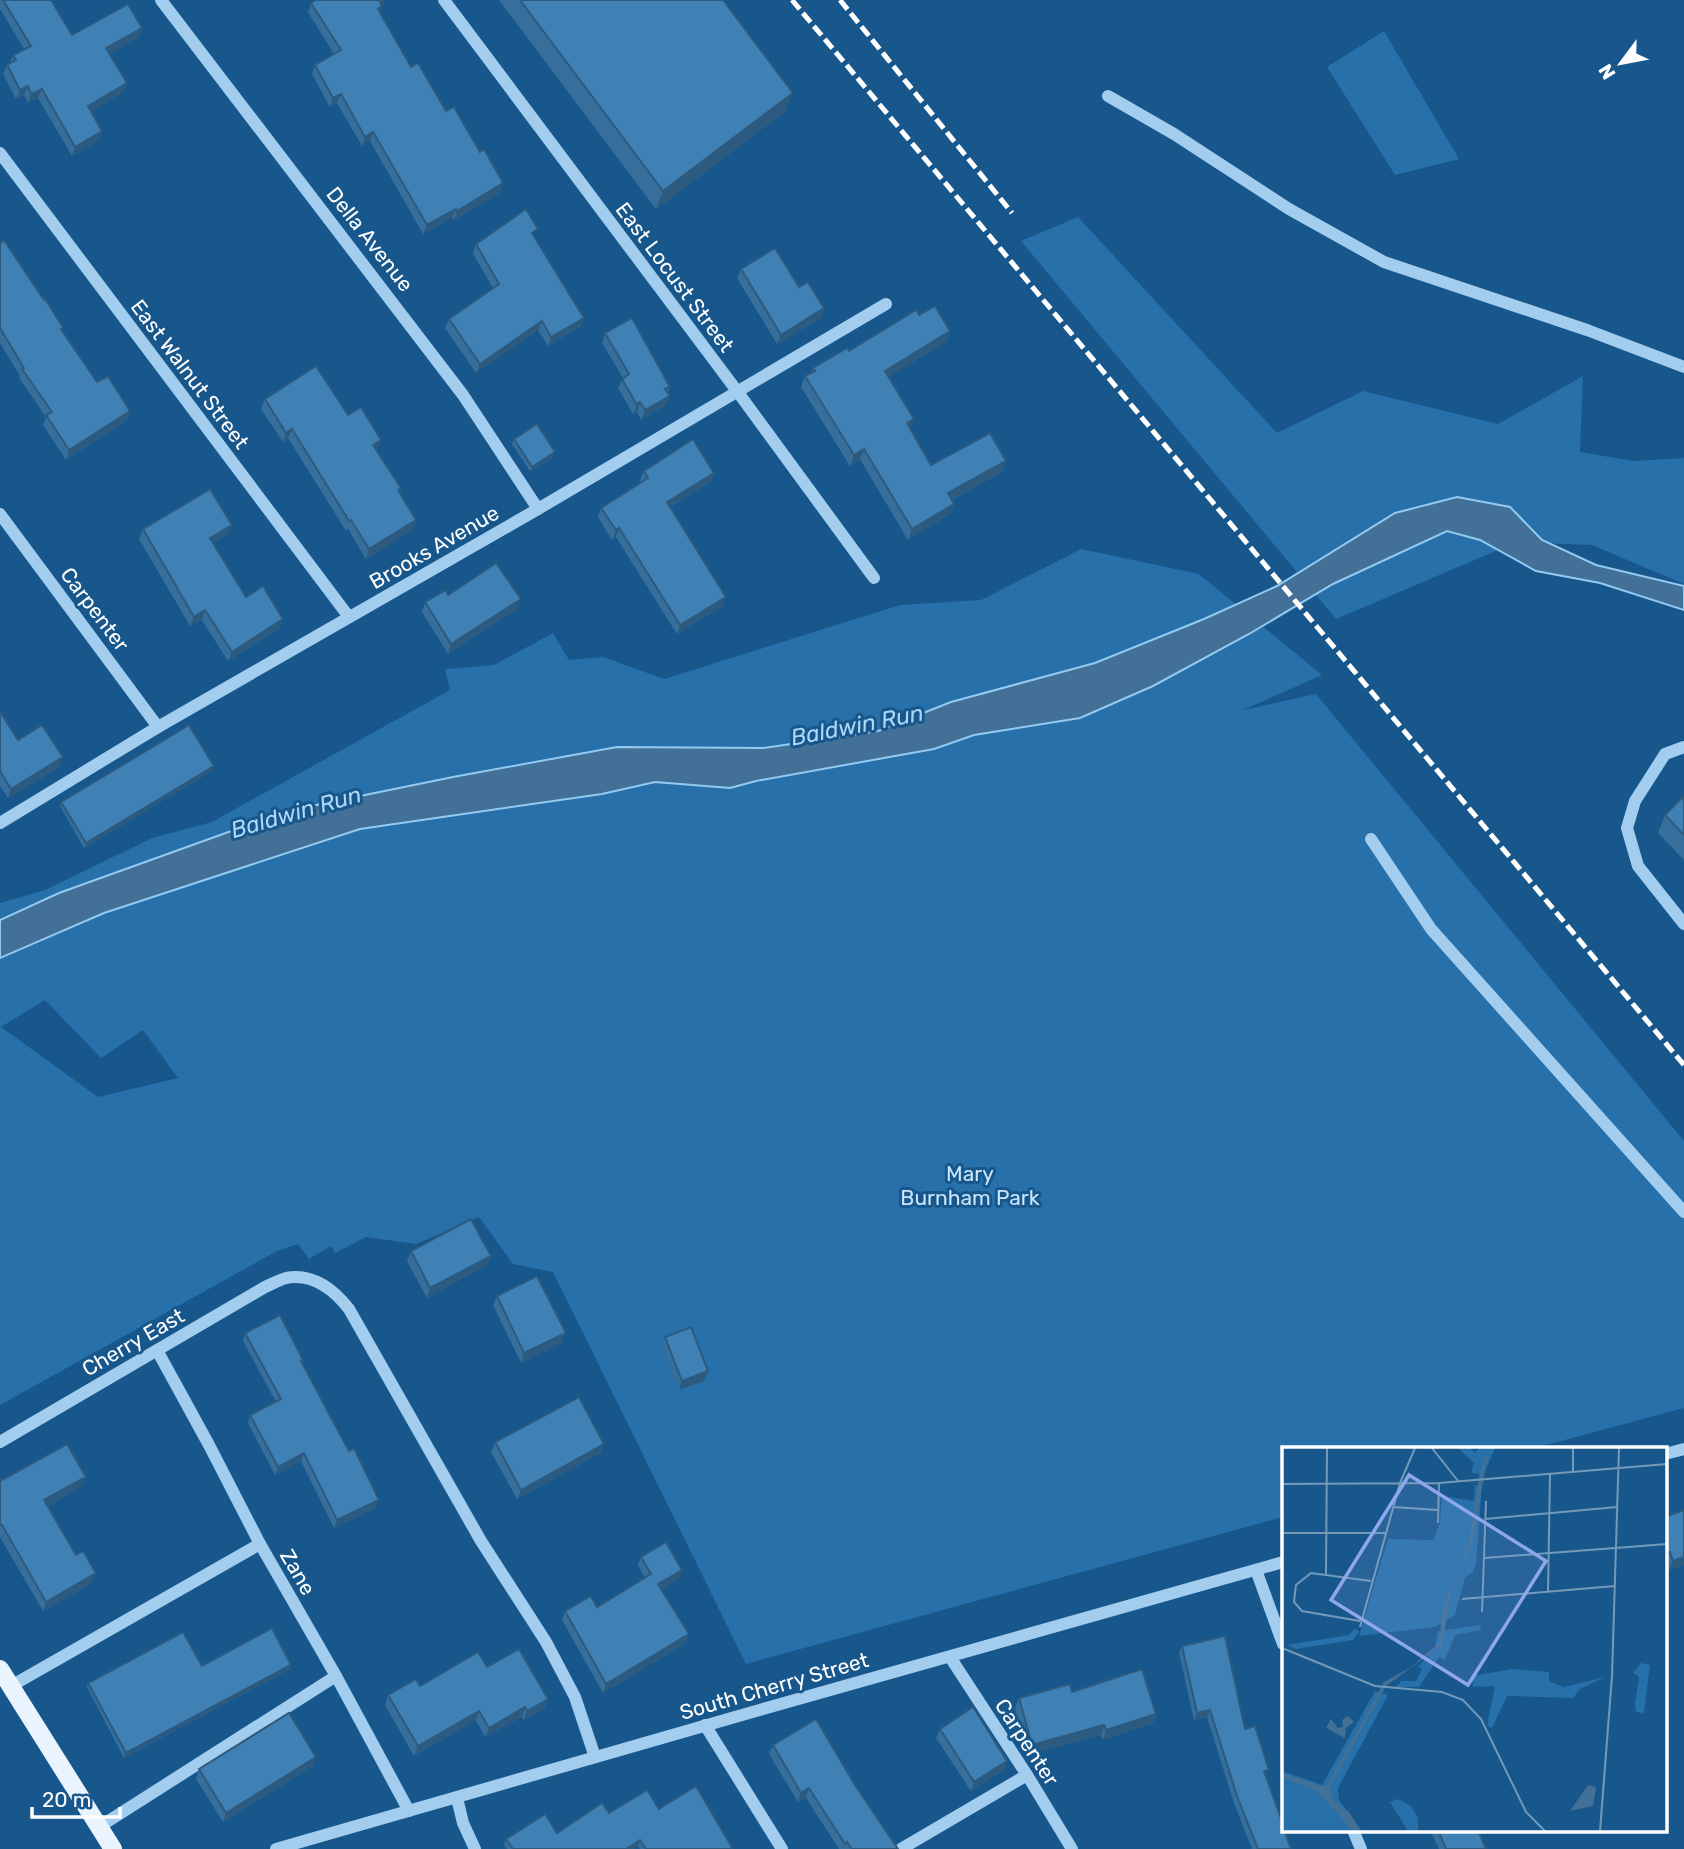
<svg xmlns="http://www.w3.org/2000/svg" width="1684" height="1849" font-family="Rubik,sans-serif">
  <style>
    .green { fill: #2770a9; fill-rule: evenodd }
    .water { fill: #427096; stroke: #94caf1; stroke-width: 2 }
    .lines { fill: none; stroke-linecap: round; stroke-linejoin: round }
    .minor { stroke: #a2cdef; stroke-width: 12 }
    .major { stroke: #e9f4ff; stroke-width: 18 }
    .rail { stroke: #fff; stroke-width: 5; stroke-dasharray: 12 5; stroke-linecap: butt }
    .wall { fill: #376f9c }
    .shaded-wall { fill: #2d5a7f }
    .building { fill: #4081b5; stroke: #2d5a7f; stroke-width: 2 }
    .labels { text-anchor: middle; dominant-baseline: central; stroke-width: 6; stroke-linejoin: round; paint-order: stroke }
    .street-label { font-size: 21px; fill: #fff; stroke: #17578c }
    .park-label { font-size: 21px; fill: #c8e5fb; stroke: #17578c }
    .water-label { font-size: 23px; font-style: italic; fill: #add7f6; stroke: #17578c }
    .inset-road { fill: none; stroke: #749aba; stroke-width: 2 }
    .view { fill: #8ea6ec; fill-opacity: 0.15; stroke: #8ea6ec; stroke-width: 3.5 }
    .inset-edge { fill: none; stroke: #fff; stroke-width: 3.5 }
  </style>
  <rect width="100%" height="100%" fill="#17578c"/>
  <g class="green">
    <path d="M 1384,31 L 1459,159 L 1395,175 L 1327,67 Z"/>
    <path d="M 1078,217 L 1277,433 L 1363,391 L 1498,424 L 1583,376 L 1580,452 L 1633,461 L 1684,458 L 1684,584 L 1592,545 L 1517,542 L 1336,619 L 1021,241 Z"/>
    <path d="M 1081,549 L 1199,574 L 1322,675 L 1243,710 L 1316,694 L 1684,1141 L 1684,1408 L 1535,1448 L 1283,1448 L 1283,1517 L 746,1664 L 553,1272 L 513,1264 L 479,1217 L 416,1244 L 366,1237 L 335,1253 L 331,1246 L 309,1259 L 298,1244 L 277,1251 L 0,1405 L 0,903 L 45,890 L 152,838 L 212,822 L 450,690 L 445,669 L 494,665 L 553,633 L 569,660 L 603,657 L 664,679 L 900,605 L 981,600 ZM 45,1000 L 101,1058 L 143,1030 L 178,1078 L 98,1097 L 1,1027 Z"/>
  </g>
  <path class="water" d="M 1457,497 L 1510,507 L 1542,540 L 1596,565 L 1684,586 L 1684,610 L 1600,583 L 1536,571 L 1480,540 L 1447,531 L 1333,584 L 1249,634 L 1153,686 L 1080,718 L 974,735 L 934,749 L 756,781 L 730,788 L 655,782 L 602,794 L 360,829 L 104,913 L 0,958 L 0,920 L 59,893 L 287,811 L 453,777 L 617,747 L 764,748 L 878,731 L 951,702 L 1095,663 L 1204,619 L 1277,586 L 1395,513 Z"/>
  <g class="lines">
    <g class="minor">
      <path d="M 161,0 L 463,395 L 538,509"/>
      <path d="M 444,0 L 737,391 L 874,578"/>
      <path d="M 1108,96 L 1174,134 L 1289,209 L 1384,262 L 1587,330 L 1684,367"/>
      <path d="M 0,153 L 349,617"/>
      <path d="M 0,514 L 158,727"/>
      <path d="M 1684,747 L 1665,754 L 1635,801 L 1627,828 L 1638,866 L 1684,924"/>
      <path d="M 0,823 L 158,727 L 538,509 L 886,304"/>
      <path d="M 1371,839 L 1431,929 L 1684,1212"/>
      <path d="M 158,1352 L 209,1445 L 260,1544 L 336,1676 L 409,1811"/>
      <path d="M 0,1442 L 265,1287 C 272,1284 279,1280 286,1278 C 313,1273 334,1290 349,1309 L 481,1541 L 546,1642 L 575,1697 L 595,1757"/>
      <path d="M 1665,1454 L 1684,1449"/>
      <path d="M 1256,1570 L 1283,1644"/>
      <path d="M 950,1657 L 1027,1775 L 1072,1849"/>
      <path d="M 11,1686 L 260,1544"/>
      <path d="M 705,1725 L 782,1849"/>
      <path d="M 457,1798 L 463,1823 L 475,1849"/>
      <path d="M 99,1827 L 336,1676"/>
      <path d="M 1353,1830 L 1361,1849"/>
      <path d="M 276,1849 L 749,1713 L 1283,1562"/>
      <path d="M 901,1849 L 1027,1775"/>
    </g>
    <path class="major" d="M 0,1669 L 113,1849"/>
    <g class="rail">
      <path d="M 792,0 L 1684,1065"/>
      <path d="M 840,0 L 1012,213"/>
    </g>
  </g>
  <g class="wall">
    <path d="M 0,0 L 51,0 L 72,35 L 139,37 L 109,54 L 127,83 L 124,92 L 91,111 L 102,131 L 99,140 L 72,156 L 38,98 L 28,103 L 24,95 L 16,99 L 3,74 L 7,65 L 10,63 L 13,55 L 24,49 L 0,9 Z"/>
    <path d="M 499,0 L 723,0 L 786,111 L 656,209 Z"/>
    <path d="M 311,3 L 383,7 L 380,12 L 411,67 L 446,111 L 500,193 L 454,220 L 452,218 L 423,234 L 370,141 L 362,146 L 337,103 L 330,107 L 312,74 L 315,65 L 334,54 L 308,12 Z"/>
    <path d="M 535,238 L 584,318 L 580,327 L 548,346 L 538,330 L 476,373 L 445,328 L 449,319 L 493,288 L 473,254 L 476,244 Z"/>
    <path d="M 0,239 L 63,327 L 62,330 L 97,382 L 130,411 L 127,420 L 66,460 L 43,425 L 46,417 L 19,378 L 20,376 L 0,343 Z"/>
    <path d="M 741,269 L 799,287 L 824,308 L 821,318 L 777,344 L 737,278 Z"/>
    <path d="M 919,315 L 950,331 L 946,342 L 888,377 L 910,429 L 931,465 L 1006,461 L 1002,472 L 952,500 L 954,504 L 950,514 L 908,540 L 860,459 L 850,466 L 801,387 L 805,376 L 811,373 L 813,368 Z"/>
    <path d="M 605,333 L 670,387 L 668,392 L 666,405 L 641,420 L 637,412 L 633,414 L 618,388 L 623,378 L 602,343 Z"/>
    <path d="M 265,399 L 348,415 L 378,449 L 376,450 L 401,488 L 399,492 L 416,520 L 413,530 L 366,559 L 348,529 L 346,531 L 288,438 L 283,442 L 261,409 Z"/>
    <path d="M 514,439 L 553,457 L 530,471 L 512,444 Z"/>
    <path d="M 644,471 L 714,473 L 710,482 L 670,507 L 723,606 L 677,634 L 616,537 L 612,540 L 598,517 L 601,508 L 641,482 L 640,480 Z"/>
    <path d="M 143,529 L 228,534 L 213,543 L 246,597 L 283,619 L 280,628 L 228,661 L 202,620 L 190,626 L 139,539 Z"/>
    <path d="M 448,595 L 517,609 L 448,654 L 422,612 L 425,602 Z"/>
    <path d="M 0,711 L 18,740 L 59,767 L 8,798 L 0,786 Z"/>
    <path d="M 214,766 L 212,771 L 84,848 L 60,806 L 61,802 Z"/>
    <path d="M 1684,796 L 1684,860 L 1658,833 L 1665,815 Z"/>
    <path d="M 411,1251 L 491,1256 L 487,1265 L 427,1298 L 407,1261 Z"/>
    <path d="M 497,1296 L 562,1343 L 521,1363 L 493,1305 Z"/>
    <path d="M 245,1333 L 303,1360 L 302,1364 L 376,1508 L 334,1528 L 301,1461 L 275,1475 L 248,1423 L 250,1415 L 276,1402 L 243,1341 Z"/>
    <path d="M 665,1337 L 708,1371 L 704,1381 L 679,1390 L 662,1347 Z"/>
    <path d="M 495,1442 L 601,1453 L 517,1499 L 491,1452 Z"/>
    <path d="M 0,1481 L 82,1486 L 48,1506 L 92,1583 L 43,1611 L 0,1537 Z"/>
    <path d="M 1665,1517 L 1684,1565 L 1669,1570 L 1666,1562 L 1665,1562 Z"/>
    <path d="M 641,1557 L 682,1570 L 679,1579 L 661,1589 L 686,1643 L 603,1693 L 562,1620 L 565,1611 L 597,1607 L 645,1578 L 638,1565 Z"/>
    <path d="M 1182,1646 L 1245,1729 L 1267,1777 L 1291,1849 L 1252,1849 L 1234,1803 L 1207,1717 L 1194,1720 L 1179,1653 Z"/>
    <path d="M 202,1666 L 290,1669 L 124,1758 L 87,1687 L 88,1683 Z"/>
    <path d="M 487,1667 L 548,1699 L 544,1709 L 524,1720 L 522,1717 L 485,1737 L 476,1720 L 414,1756 L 385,1705 L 388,1695 Z"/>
    <path d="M 1072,1692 L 1156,1714 L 1153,1723 L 1103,1740 L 1101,1735 L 1028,1755 L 1015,1708 L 1019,1698 Z"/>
    <path d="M 940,1729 L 1007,1761 L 1004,1770 L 971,1791 L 936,1738 Z"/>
    <path d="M 773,1745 L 855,1785 L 898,1849 L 839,1849 L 806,1798 L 798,1802 L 769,1754 Z"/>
    <path d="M 313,1766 L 223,1822 L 196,1779 L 199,1769 Z"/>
    <path d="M 659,1809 L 733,1849 L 640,1849 L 638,1846 L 633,1849 L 507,1849 L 504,1845 L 506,1839 L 557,1833 Z"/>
    <path d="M 1430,1830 L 1478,1830 L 1486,1849 L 1439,1849 Z"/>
  </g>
  <g class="shaded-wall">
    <path d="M 383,0 L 385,0 L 383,7 L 379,15 L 374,18 L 380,2 Z"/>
    <path d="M 142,28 L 139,37 L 103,57 L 106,48 Z"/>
    <path d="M 127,83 L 124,92 L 85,115 L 88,106 Z"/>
    <path d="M 28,86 L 24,95 L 16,99 L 20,90 Z"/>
    <path d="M 42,89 L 38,98 L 28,103 L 31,94 Z"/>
    <path d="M 793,93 L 786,111 L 656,209 L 663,191 Z"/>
    <path d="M 341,94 L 337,103 L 330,107 L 333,98 Z"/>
    <path d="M 102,131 L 99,140 L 72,156 L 75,147 Z"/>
    <path d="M 373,132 L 370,141 L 362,146 L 365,137 Z"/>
    <path d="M 503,183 L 500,193 L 454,220 L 457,211 Z"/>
    <path d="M 456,209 L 452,218 L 423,234 L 427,225 Z"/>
    <path d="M 824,308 L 821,318 L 777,344 L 781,335 Z"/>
    <path d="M 584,318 L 580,327 L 548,346 L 551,337 Z"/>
    <path d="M 542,321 L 538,330 L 476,373 L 480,364 Z"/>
    <path d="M 950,331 L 946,342 L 881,382 L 885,371 Z"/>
    <path d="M 670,396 L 666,405 L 641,420 L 645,410 Z"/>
    <path d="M 640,402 L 637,412 L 633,414 L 637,405 Z"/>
    <path d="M 130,411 L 127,420 L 66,460 L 69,450 Z"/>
    <path d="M 914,419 L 910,430 L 907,423 Z"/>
    <path d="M 292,429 L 288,438 L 283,442 L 286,433 Z"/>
    <path d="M 381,440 L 378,449 L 370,455 L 373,445 Z"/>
    <path d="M 864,449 L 860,459 L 850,466 L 854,455 Z"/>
    <path d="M 555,452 L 553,457 L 530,471 L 532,467 Z"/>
    <path d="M 1006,461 L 1002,472 L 944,504 L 948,493 Z"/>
    <path d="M 714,473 L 710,482 L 663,511 L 667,502 Z"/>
    <path d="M 954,504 L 950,514 L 908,540 L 912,529 Z"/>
    <path d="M 416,520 L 413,530 L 366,559 L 369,549 Z"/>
    <path d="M 232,525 L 228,534 L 206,547 L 210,538 Z"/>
    <path d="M 619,528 L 616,537 L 612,540 L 616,530 Z"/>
    <path d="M 726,597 L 723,606 L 677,634 L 680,625 Z"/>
    <path d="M 521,599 L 517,609 L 448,654 L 451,644 Z"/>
    <path d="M 205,610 L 202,620 L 190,626 L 194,617 Z"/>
    <path d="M 283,619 L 280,628 L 228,661 L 232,652 Z"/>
    <path d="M 63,757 L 59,767 L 8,798 L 11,789 Z"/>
    <path d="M 214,766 L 212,771 L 84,848 L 86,843 Z"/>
    <path d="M 491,1256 L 487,1265 L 427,1298 L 430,1288 Z"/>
    <path d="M 566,1333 L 562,1343 L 521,1363 L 524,1353 Z"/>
    <path d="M 708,1371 L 704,1381 L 679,1390 L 682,1381 Z"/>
    <path d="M 604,1444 L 601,1453 L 517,1499 L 521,1490 Z"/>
    <path d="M 304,1453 L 301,1461 L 275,1475 L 278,1467 Z"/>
    <path d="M 86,1477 L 82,1486 L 41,1510 L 44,1500 Z"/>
    <path d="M 379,1500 L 376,1508 L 334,1528 L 337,1520 Z"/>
    <path d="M 1670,1552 L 1666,1562 L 1665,1562 L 1665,1554 Z"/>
    <path d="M 1684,1557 L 1684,1565 L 1669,1570 L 1673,1561 Z"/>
    <path d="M 682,1570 L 679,1579 L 655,1593 L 658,1584 Z"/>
    <path d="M 96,1573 L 92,1583 L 43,1611 L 46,1602 Z"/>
    <path d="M 689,1634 L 686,1643 L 603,1693 L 606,1684 Z"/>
    <path d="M 291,1665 L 290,1669 L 124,1758 L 126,1753 Z"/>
    <path d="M 548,1699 L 544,1709 L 524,1720 L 527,1711 Z"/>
    <path d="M 525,1707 L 522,1717 L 485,1737 L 489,1728 Z"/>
    <path d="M 1210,1710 L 1207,1717 L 1194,1720 L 1197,1713 Z"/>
    <path d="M 479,1711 L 476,1720 L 414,1756 L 418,1746 Z"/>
    <path d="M 1156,1714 L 1153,1723 L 1103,1740 L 1106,1730 Z"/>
    <path d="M 1104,1725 L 1101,1735 L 1028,1755 L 1032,1745 Z"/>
    <path d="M 316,1757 L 313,1766 L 223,1822 L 226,1813 Z"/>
    <path d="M 1007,1761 L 1004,1770 L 971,1791 L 974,1782 Z"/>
    <path d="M 809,1788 L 806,1798 L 798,1802 L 801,1793 Z"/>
    <path d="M 640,1840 L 638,1846 L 633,1849 L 626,1849 Z"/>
  </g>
  <g class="building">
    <path d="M 3,0 L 51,0 L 72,35 L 128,4 L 142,28 L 106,48 L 127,83 L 88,106 L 102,131 L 75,147 L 42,89 L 31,94 L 28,86 L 20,90 L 7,65 L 16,60 L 13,55 L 31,46 Z"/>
    <path d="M 316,0 L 383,0 L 380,2 L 382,6 L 378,9 L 411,67 L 418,63 L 446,111 L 454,107 L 480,152 L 484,149 L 503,183 L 457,211 L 456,209 L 427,225 L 373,132 L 365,137 L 341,94 L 333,98 L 315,65 L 341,50 L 311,3 Z"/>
    <path d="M 520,0 L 723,0 L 793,93 L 663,191 Z"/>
    <path d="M 526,209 L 538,229 L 532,233 L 584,318 L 551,337 L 542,321 L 480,364 L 449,319 L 499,284 L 476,244 Z"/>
    <path d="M 0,239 L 2,242 L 4,240 L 44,300 L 45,299 L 63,327 L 61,329 L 97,382 L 108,376 L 130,411 L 69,450 L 46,415 L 52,412 L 22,369 L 24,368 L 0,328 Z"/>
    <path d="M 775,248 L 799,287 L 808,282 L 824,308 L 781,335 L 741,269 Z"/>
    <path d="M 935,306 L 950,331 L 885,371 L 914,419 L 907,423 L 931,465 L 990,433 L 1006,461 L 948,493 L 954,504 L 912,529 L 864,449 L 854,455 L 805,376 L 815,371 L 813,368 L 847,348 L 849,351 L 916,310 L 919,315 Z"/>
    <path d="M 632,318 L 670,387 L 665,389 L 670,396 L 645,410 L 640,402 L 637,405 L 622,379 L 629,374 L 605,333 Z"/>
    <path d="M 316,366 L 348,415 L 361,407 L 381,440 L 373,445 L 401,488 L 398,490 L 416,520 L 369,549 L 351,520 L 349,521 L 292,429 L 286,433 L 265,399 Z"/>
    <path d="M 537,424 L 555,452 L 532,467 L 514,439 Z"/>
    <path d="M 693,439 L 714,473 L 667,502 L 726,597 L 680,625 L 619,528 L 616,530 L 601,508 L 648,478 L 644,471 Z"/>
    <path d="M 210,489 L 232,525 L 210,538 L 246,597 L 263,586 L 283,619 L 232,652 L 205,610 L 194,617 L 143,529 Z"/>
    <path d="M 496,563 L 521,599 L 451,644 L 425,602 L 446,590 L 448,595 Z"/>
    <path d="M 0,711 L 18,740 L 42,725 L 63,757 L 11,789 L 0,771 Z"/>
    <path d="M 189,725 L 214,766 L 86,843 L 61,802 Z"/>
    <path d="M 1684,796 L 1684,835 L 1665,815 Z"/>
    <path d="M 471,1219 L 491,1256 L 430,1288 L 411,1251 Z"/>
    <path d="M 537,1276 L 566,1333 L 524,1353 L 497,1296 Z"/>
    <path d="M 280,1315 L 303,1360 L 301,1361 L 349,1451 L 354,1448 L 379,1500 L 337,1520 L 304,1453 L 278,1467 L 250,1415 L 281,1399 L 245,1333 Z"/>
    <path d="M 691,1327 L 708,1371 L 682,1381 L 665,1337 Z"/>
    <path d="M 579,1397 L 604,1444 L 521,1490 L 495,1442 Z"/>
    <path d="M 67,1444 L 86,1477 L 44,1500 L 76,1555 L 83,1551 L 96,1573 L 46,1602 L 2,1525 L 0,1525 L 0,1481 Z"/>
    <path d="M 1684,1510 L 1684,1557 L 1673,1561 L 1670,1552 L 1665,1554 L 1665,1517 Z"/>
    <path d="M 666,1542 L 682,1570 L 658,1584 L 689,1634 L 606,1684 L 565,1611 L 591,1596 L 597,1607 L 651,1574 L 641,1557 Z"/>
    <path d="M 272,1628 L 291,1665 L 126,1753 L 88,1683 L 183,1632 L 202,1666 Z"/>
    <path d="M 1225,1636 L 1245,1729 L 1255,1726 L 1269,1770 L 1264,1771 L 1283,1824 L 1283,1830 L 1285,1830 L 1287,1835 L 1286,1835 L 1291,1849 L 1258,1849 L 1237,1796 L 1210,1710 L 1197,1713 L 1182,1646 Z"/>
    <path d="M 519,1649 L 548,1699 L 527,1711 L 525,1707 L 489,1728 L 479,1711 L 418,1746 L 388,1695 L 416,1679 L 420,1686 L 478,1652 L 487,1667 Z"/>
    <path d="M 1142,1669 L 1156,1714 L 1106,1730 L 1104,1725 L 1032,1745 L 1019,1698 L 1070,1684 L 1072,1692 Z"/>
    <path d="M 973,1707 L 1007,1761 L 974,1782 L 940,1729 Z"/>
    <path d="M 289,1713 L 316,1757 L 226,1813 L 199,1769 Z"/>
    <path d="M 816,1719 L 855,1785 L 898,1849 L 852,1849 L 847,1842 L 845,1844 L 809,1788 L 801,1793 L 773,1745 Z"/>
    <path d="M 696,1786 L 733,1849 L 646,1849 L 640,1840 L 626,1849 L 513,1849 L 506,1839 L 545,1814 L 557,1833 L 602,1803 L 609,1813 L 647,1790 L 659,1809 Z"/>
    <path d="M 1438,1830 L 1478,1830 L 1486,1849 L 1446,1849 Z"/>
  </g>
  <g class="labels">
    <g class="street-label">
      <text transform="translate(370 239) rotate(52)">Della Avenue</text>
      <text transform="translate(675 277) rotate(53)">East Locust Street</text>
      <text transform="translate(190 374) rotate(53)">East Walnut Street</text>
      <text transform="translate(434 547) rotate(-30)">Brooks Avenue</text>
      <text transform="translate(95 609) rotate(53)">Carpenter</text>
      <text transform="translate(133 1342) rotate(-30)">Cherry East</text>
      <text transform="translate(298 1572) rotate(60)">Zane</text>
      <text transform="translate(774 1686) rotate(-16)">South Cherry Street</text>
      <text transform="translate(1027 1742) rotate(57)">Carpenter</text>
    </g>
    <g class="park-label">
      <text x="970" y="1173">Mary<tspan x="970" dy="24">Burnham Park</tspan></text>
    </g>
    <g class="water-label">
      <text transform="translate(857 725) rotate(-11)">Baldwin Run</text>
      <text transform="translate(296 812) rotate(-16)">Baldwin Run</text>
    </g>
  </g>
  <g transform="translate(1282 1447)">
    <rect width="385" height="385" fill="#17578c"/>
    <path d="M 176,1 L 188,1 L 193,6 L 197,1 L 213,1 L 202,27 L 189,26 L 192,16 ZM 193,38 L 200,38 L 194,116 L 191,125 L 183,131 L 173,168 L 153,180 L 77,189 L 106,92 L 151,93 L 158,76 L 160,49 L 192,54 ZM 199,178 L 198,183 L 173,188 L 163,213 L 157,210 L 137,240 L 113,240 L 120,234 L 134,234 L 140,222 L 136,219 L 132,224 L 153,201 L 156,184 ZM 73,181 L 77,185 L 71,193 L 14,202 L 4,198 L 67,188 ZM 359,216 L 368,218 L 362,266 L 354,265 L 353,257 L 357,230 L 351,226 ZM 230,222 L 267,225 L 267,234 L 282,240 L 323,230 L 298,242 L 291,251 L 225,249 L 210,281 L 205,279 L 213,239 L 191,240 L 190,229 ZM 93,244 L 106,248 L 56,341 L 57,353 L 80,384 L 0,384 L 0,324 L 40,338 ZM 116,352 L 129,359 L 136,371 L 136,384 L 126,384 L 108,355 Z" fill="#2770a9"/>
    <path d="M 207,1 L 190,97 L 169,145 L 160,198 L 104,239 L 48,340 L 51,354 L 67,365 L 79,384 L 71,384 L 36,345 L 0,330 L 0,326 L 44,340 L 102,235 L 129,220 L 157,196 L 161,160 L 186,102 L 198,24 ZM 66,269 L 72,275 L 64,281 L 63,291 L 44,281 L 49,272 L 56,281 L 61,280 L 60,273 ZM 306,338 L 314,340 L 311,359 L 288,364 Z" fill="#427096"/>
    <path class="inset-road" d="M 150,1 L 176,34M 291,25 L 291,1M 118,36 L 133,1M 0,37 L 157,36 L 385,17M 111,60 L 156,63M 203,72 L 335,60M 156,76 L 157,36M 0,86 L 103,86M 202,111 L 385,97M 44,127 L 45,1M 266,145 L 268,27M 180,152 L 333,139M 200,165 L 204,54M 78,174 L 20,164 L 12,155 L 14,138 L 29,126 L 89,134M 78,180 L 118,36M 0,201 L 93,239 L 160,245 L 181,253 L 199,272 L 244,365 L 263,384M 318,384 L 330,229 L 337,1"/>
    <path class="view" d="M 127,28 L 264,114 L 186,238 L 49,153 Z"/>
    <rect width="385" height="385" class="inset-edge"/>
  </g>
  <g transform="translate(1621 63) rotate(238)" stroke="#17578c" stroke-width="5" paint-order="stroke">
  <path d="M0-5L12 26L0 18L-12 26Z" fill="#ffffff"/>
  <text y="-10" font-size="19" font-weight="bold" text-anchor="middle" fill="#ffffff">N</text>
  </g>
  <path d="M32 1807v10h88v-10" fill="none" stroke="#ffffff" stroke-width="3.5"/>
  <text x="42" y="1807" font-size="21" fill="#ffffff" stroke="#17578c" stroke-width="5" paint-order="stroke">20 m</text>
</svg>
